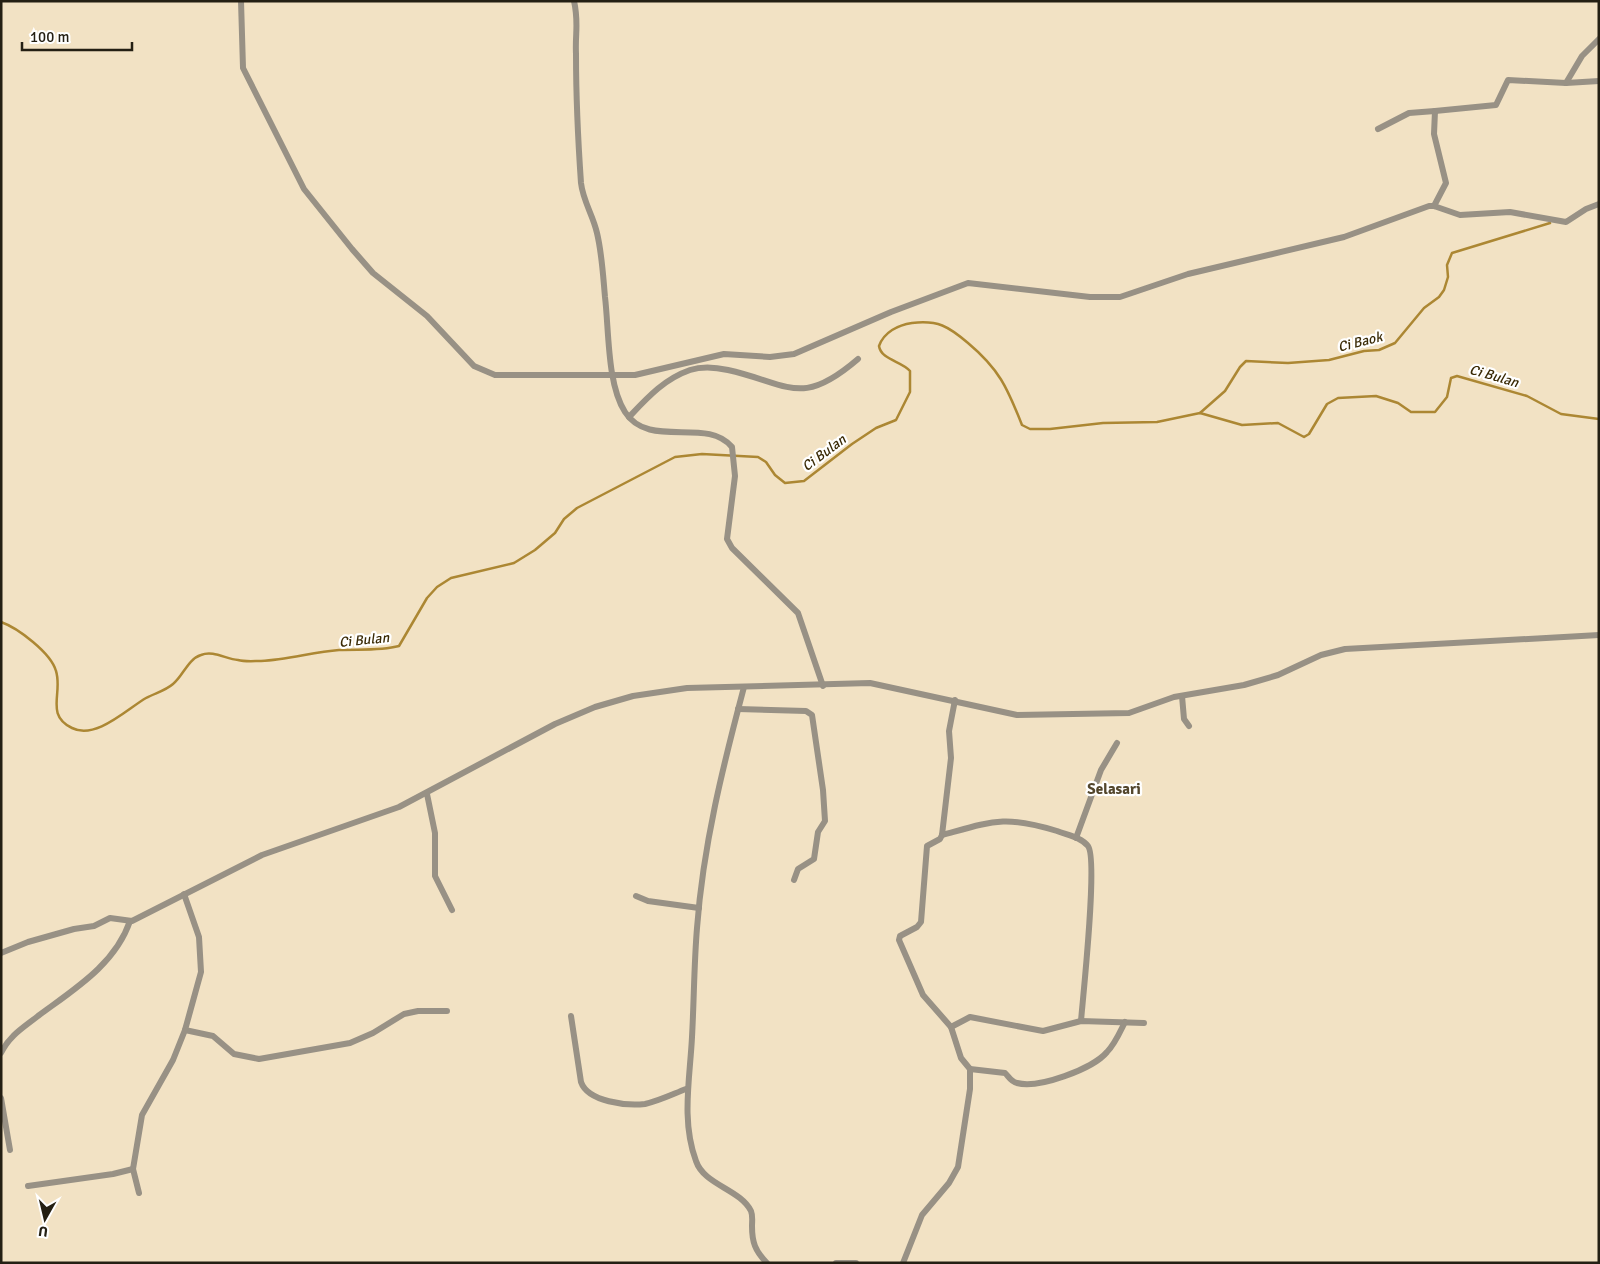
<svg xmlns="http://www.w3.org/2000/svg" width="1600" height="1264" font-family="Signika,sans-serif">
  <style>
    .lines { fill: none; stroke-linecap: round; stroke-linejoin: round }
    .stream { stroke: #ac8733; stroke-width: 2.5 }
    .minor { stroke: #989185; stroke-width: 6 }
    .labels { text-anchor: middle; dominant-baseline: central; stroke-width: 4.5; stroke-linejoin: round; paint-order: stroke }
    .water-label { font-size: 14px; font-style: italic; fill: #392904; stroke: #fff }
    .quarter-label { font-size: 15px; font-weight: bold; fill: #53462c; stroke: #fff }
  </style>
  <rect width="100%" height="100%" fill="#f2e2c4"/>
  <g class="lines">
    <g class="stream">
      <path d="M 1200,413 L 1225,391 L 1240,367 L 1246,361 L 1288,363 L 1329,360 L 1364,351 L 1379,350 L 1395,343 L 1424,308 L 1439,297 L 1444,290 L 1448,277 L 1447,265 L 1452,253 L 1550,223"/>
      <path d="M 1,622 C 18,628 51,653 56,671 C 63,693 45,715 72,728 C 96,740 127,709 146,698 C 155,693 165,691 173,684 C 183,676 188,659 201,655 C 213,650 226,659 238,660 C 245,662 254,661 261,661 C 287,660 313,652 339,650 C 360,649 380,651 399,646 L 427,598 L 437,587 L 451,578 L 514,563 L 535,550 L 555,533 L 564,519 L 577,508 L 675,457 L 702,454 L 758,457 L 766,462 L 775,475 L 785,483 L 804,481 L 852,444 L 876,428 L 896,420 L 910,392 L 910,371 C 902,361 881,360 879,346 C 884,332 898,325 912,323 C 938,320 948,326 968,343 C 999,369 1007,387 1022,425 L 1030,429 L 1050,429 L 1103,423 L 1157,422 L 1200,413 L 1242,425 L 1278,423 L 1304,437 L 1309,434 L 1327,404 L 1338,398 L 1376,396 L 1398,403 L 1411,412 L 1435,412 L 1447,397 L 1451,378 L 1457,376 L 1527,396 L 1561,414 L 1599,419"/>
    </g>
    <g class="minor">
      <path d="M 241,1 L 243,68 L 304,189 L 352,249 L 373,273 L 427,316 L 474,366 L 495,375 L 635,375 L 724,354 L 770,357 L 794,354 L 891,312 L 968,283 L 1090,297 L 1120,297 L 1188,274 L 1344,237 L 1429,206 L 1434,206 L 1460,215 L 1510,212 L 1566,222 L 1586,209 L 1599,204"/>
      <path d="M 574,1 C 579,23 575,32 576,54 C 576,96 578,140 581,183 C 583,201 593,215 597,233 C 602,254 603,275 605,297 C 609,330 607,384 625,412 C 649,450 707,416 732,447 L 735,476 L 727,539 L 732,548 L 798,613 L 823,686"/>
      <path d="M 1566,83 L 1599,81"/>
      <path d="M 1378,129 L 1409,113 L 1435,111"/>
      <path d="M 1434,206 L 1446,183 L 1434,134 L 1435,111 L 1496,105 L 1508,80 L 1566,83 L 1582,56 L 1599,39"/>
      <path d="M 629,417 C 647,398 664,379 690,370 C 702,366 715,367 728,370 C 790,384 801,408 858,359"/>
      <path d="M 744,687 C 723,766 703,846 697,928 C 694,964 694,1001 692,1037 C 690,1078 681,1121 696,1161 C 704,1185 740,1189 751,1211 C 753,1216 752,1221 752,1226 C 752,1242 755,1251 767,1263"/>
      <path d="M 1182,696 L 1184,719 L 1189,726"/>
      <path d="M 738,709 L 806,711 L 812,715 L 823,790 L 825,821 L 818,832 L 814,859 L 798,869 L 794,880"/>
      <path d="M 427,794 L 435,833 L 435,876 L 452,910"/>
      <path d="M 942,835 C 993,821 1005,815 1057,831 C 1067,835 1081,837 1088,846 C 1098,859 1083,996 1081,1021"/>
      <path d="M 1076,838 L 1101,770 L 1117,743"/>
      <path d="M 636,896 L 648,901 L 699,908"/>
      <path d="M 1,953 L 28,942 L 74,929 L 94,926 L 110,918 L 132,921 L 262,855 L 399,807 L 555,724 L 595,707 L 633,696 L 687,688 L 870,683 L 1017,715 L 1129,713 L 1174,697 L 1244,685 L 1278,675 L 1321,655 L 1345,649 L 1599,635"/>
      <path d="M 571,1016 L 581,1082 C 588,1102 627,1106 645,1104 C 659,1101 673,1094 686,1089"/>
      <path d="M 951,1027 L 970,1017 L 1043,1031 L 1081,1021 L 1144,1023"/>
      <path d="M 185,1030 L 213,1036 L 234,1054 L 259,1059 L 350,1043 L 373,1033 L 404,1014 L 418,1011 L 447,1011"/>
      <path d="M 1,1053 C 10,1035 23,1028 38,1016 C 73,990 115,965 130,921"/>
      <path d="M 970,1069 L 1005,1073 C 1009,1077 1011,1082 1017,1083 C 1038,1089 1093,1069 1107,1052 C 1115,1044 1120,1032 1125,1022"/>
      <path d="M 1,1098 L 10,1150"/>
      <path d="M 133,1169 L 142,1115 L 173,1060 L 185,1030 L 201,972 L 199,937 L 184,894"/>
      <path d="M 28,1186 L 113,1174 L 133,1169 L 139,1193"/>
      <path d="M 836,1263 L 856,1263"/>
      <path d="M 903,1263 L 922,1215 L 949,1183 L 958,1167 L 970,1089 L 970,1069 L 961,1058 L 951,1027 L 923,995 L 899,940 L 900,936 L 917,927 L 921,922 L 927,846 L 940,839 L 942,835 L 951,758 L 949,731 L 955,700"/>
    </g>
  </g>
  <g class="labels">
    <g class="water-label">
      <text transform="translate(1360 342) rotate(-14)">Ci Baok</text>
      <text transform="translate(1494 376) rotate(16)">Ci Bulan</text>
      <text transform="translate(824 453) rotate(-37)">Ci Bulan</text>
      <text transform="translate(364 640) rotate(-6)">Ci Bulan</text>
    </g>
    <g class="quarter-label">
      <text x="1114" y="789">Selasari</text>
    </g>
  </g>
  <rect width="1600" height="1264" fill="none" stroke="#241f13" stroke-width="5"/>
  <g transform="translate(45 1219) rotate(188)" stroke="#ffffff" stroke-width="4" paint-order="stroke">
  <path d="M0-4L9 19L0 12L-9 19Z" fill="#241f13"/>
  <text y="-8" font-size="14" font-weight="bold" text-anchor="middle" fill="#241f13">U</text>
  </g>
  <path d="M22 42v8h110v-8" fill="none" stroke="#241f13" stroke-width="2.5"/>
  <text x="30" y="42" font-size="15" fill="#241f13" stroke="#ffffff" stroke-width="4" paint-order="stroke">100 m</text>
</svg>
